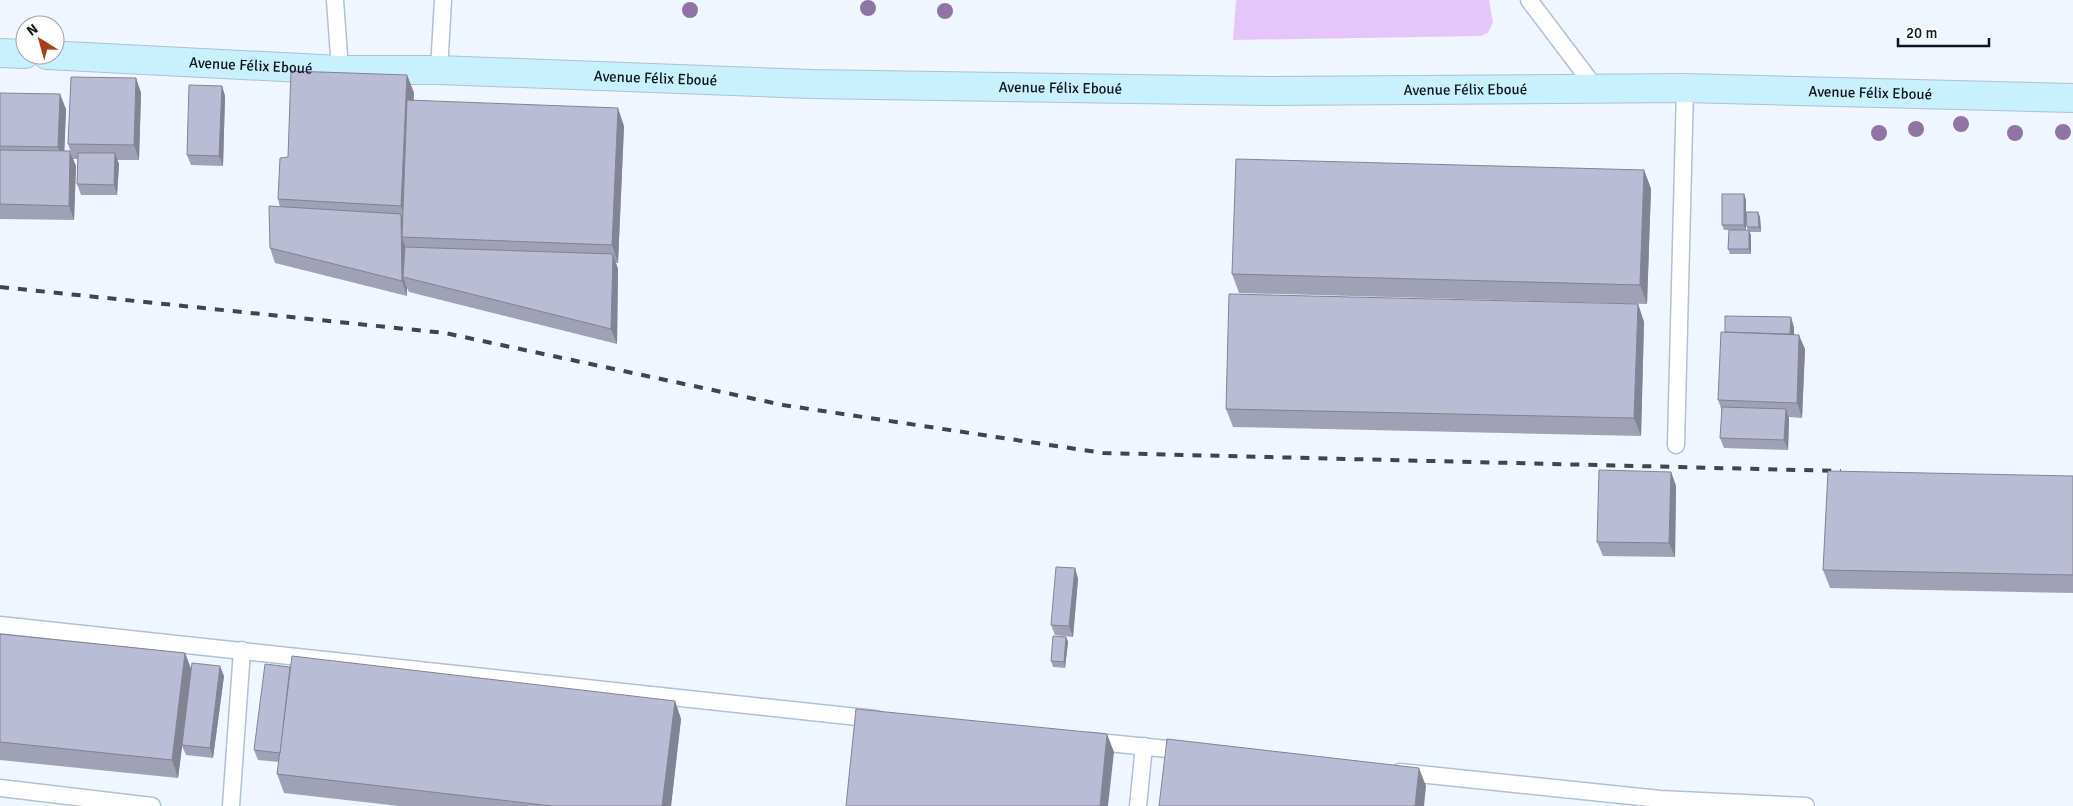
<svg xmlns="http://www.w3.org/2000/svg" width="2073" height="806" font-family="Signika,sans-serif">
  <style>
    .green { fill: #e6c6fa }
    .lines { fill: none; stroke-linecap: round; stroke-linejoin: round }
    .lane-casing { stroke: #afc1d6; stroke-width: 19 }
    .secondary-casing { stroke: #afc1d6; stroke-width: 30 }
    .lane { stroke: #fff; stroke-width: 16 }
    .secondary { stroke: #c8f0fe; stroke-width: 28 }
    .rail { stroke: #3e454c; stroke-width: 4; stroke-dasharray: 9 9; stroke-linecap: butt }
    .tree { fill: #9075a4 }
    .wall { fill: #a0a1b7 }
    .shaded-wall { fill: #828395 }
    .building { fill: #babbd5; stroke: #828395 }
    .labels { text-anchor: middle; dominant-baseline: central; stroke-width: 4; stroke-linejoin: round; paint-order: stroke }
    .street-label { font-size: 15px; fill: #0f151c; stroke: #fff }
  </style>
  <rect width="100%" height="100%" fill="#eff6ff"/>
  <path class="green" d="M 1236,0 L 1489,0 L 1493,22 L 1488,33 L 1480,36 L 1233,40 Z"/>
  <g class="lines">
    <defs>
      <g id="lane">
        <path d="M 335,0 L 340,70"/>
        <path d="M 1529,0 L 1597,90"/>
        <path d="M 439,70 L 443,0"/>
        <path d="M 1676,445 L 1685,88"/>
        <path d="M 0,625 L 876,719"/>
        <path d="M 1089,741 L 1187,751"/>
        <path d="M 1400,772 L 1660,799 L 1806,806"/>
        <path d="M 0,788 L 152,806"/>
        <path d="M 231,806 L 242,650"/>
        <path d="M 1138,806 L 1144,746"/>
      </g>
      <g id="secondary">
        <path d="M 0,53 L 25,54"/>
        <path id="s1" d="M 47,55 L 340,70 L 439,70 L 811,84 L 1266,91 L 1685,88 L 2073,98"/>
      </g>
    </defs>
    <use href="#lane" class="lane-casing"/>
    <use href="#secondary" class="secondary-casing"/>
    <use href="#lane" class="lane"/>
    <use href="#secondary" class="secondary"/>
    <path class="rail" d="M 0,287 L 445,333 L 783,405 L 1103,453 L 1841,471"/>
  </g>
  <g class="tree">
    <circle cx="868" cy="8" r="8"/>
    <circle cx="690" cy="10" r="8"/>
    <circle cx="945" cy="11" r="8"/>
    <circle cx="1961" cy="124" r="8"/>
    <circle cx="1916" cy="129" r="8"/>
    <circle cx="2063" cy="132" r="8"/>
    <circle cx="1879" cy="133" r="8"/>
    <circle cx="2015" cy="133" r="8"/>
  </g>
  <g class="wall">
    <path d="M 407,75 L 414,93 L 413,101 L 624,126 L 618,263 L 616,263 L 618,269 L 617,344 L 409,292 L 407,288 L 407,296 L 275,263 L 270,248 L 280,207 L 278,199 L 288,157 Z"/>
    <path d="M 136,78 L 141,93 L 139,160 L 117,160 L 119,164 L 117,195 L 81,195 L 77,184 L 78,159 L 73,159 L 68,144 Z"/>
    <path d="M 222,86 L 225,96 L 223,166 L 191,165 L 187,155 Z"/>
    <path d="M 0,93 L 66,109 L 64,151 L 76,166 L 74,220 L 0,219 Z"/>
    <path d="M 1644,170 L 1651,189 L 1647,304 L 1239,293 L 1232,274 Z"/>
    <path d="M 1744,194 L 1746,200 L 1746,230 L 1748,230 L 1747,227 L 1758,212 L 1760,217 L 1761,232 L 1750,232 L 1751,236 L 1751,254 L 1730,254 L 1728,249 L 1729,230 L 1724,230 L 1722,225 Z"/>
    <path d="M 1638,304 L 1644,322 L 1641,436 L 1233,427 L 1226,409 Z"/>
    <path d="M 1794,327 L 1794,334 L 1805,349 L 1802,418 L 1789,417 L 1789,419 L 1788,450 L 1724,448 L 1720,438 L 1722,411 L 1718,400 L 1725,332 Z"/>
    <path d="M 1671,472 L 1676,486 L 1675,557 L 1603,556 L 1597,542 Z"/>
    <path d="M 2073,476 L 2073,593 L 1830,588 L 1823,570 Z"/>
    <path d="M 1075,568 L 1078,579 L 1073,637 L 1055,635 L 1051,625 Z"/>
    <path d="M 0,634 L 185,653 L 191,670 L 224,676 L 213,758 L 186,755 L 182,746 L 178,778 L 0,760 Z"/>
    <path d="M 1066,637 L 1068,642 L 1065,668 L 1053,667 L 1051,661 Z"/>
    <path d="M 290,667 L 675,701 L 681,719 L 671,806 L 399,806 L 284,793 L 277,774 L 279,762 L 258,760 L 254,750 Z"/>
  </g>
  <g class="shaded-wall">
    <path d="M 407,75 L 414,93 L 407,224 L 401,206 Z"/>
    <path d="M 136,78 L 141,93 L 139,160 L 134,145 Z"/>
    <path d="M 222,86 L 225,96 L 223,166 L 219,156 Z"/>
    <path d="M 60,94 L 66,109 L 64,162 L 58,147 Z"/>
    <path d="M 618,108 L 624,126 L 618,263 L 612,245 Z"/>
    <path d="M 70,151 L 76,166 L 74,220 L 69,206 Z"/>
    <path d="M 115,153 L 119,164 L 117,195 L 114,185 Z"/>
    <path d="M 1644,170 L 1651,189 L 1647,304 L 1640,285 Z"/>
    <path d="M 1744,194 L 1746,200 L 1746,231 L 1744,225 Z"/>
    <path d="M 1758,212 L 1760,217 L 1761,232 L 1759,227 Z"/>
    <path d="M 401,214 L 406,228 L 402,237 L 407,252 L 403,277 L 407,288 L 407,296 L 402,281 Z"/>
    <path d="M 1749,230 L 1751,236 L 1751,254 L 1749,249 Z"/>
    <path d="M 613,254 L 618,269 L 617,344 L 611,329 Z"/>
    <path d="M 1638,304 L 1644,322 L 1641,436 L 1634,418 Z"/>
    <path d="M 1791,317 L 1794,327 L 1794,344 L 1790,334 Z"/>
    <path d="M 1799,335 L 1805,349 L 1802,418 L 1797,403 Z"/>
    <path d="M 1786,409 L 1789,419 L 1788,450 L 1784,440 Z"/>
    <path d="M 1671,472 L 1676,486 L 1675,557 L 1669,543 Z"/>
    <path d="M 1075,568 L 1078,579 L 1073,637 L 1069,626 Z"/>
    <path d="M 1066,637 L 1068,642 L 1065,668 L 1064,662 Z"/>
    <path d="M 185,653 L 192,671 L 178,778 L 172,760 Z"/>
    <path d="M 220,666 L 224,676 L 213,758 L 210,748 Z"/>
    <path d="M 675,701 L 681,719 L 671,806 L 662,806 Z"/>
    <path d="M 1107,734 L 1114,752 L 1108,806 L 1100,806 Z"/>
    <path d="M 1419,768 L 1426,786 L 1424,806 L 1415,806 Z"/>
  </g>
  <g class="building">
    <path d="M 291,71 L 407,75 L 401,206 L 278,199 L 280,158 L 288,157 Z"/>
    <path d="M 71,77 L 136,78 L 134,145 L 68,144 Z"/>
    <path d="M 189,85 L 222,86 L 219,156 L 187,155 Z"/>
    <path d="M 0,93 L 60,94 L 58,147 L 0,146 Z"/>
    <path d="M 407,100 L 618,108 L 612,245 L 402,237 Z"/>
    <path d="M 0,150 L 70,151 L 69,206 L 0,204 Z"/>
    <path d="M 78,153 L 115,153 L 114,185 L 77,184 Z"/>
    <path d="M 1236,159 L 1644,170 L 1640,285 L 1232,274 Z"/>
    <rect x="1722" y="194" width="22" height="31"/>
    <path d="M 269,206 L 401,214 L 402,281 L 270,248 Z"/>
    <path d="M 1746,212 L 1758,212 L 1759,227 L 1747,227 Z"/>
    <path d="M 1729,230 L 1749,230 L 1749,249 L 1728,249 Z"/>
    <path d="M 405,247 L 613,254 L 611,329 L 403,277 Z"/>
    <path d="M 1229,294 L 1638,304 L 1634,418 L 1226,409 Z"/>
    <path d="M 1725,316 L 1791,317 L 1790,334 L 1725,332 Z"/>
    <path d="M 1721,332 L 1799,335 L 1797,403 L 1718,400 Z"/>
    <path d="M 1722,407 L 1786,409 L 1784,440 L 1720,438 Z"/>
    <path d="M 1599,470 L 1671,472 L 1669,543 L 1597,542 Z"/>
    <path d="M 1828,471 L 2073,476 L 2073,575 L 1823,570 Z"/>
    <path d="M 1056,567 L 1075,568 L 1069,626 L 1051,625 Z"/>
    <path d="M 0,634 L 185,653 L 172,760 L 0,742 Z"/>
    <path d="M 1053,636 L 1066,637 L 1064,662 L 1051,661 Z"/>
    <path d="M 292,656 L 675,701 L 662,806 L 552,806 L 277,774 Z"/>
    <path d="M 192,663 L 220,666 L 210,748 L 182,745 Z"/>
    <path d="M 265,664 L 290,667 L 280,753 L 254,750 Z"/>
    <path d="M 856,709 L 1107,734 L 1100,806 L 846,806 Z"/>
    <path d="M 1167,739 L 1419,768 L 1415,806 L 1159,806 Z"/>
  </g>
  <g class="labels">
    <g class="street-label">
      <text stroke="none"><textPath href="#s1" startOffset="204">Avenue Félix Eboué</textPath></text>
      <text stroke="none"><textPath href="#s1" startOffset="609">Avenue Félix Eboué</textPath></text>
      <text stroke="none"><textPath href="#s1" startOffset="1014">Avenue Félix Eboué</textPath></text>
      <text stroke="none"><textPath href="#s1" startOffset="1419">Avenue Félix Eboué</textPath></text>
      <text stroke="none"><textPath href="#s1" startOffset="1824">Avenue Félix Eboué</textPath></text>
    </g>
  </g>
  <g transform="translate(40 40) rotate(323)"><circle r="24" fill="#ffffff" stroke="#9fa1a4"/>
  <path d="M0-4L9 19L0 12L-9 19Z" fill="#a53f17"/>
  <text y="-8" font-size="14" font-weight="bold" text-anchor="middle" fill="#0f151c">N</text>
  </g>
  <path d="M1898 38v8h91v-8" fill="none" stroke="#0f151c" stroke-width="2.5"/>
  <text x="1906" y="38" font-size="15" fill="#0f151c" stroke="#ffffff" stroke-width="4" paint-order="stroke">20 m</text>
</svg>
